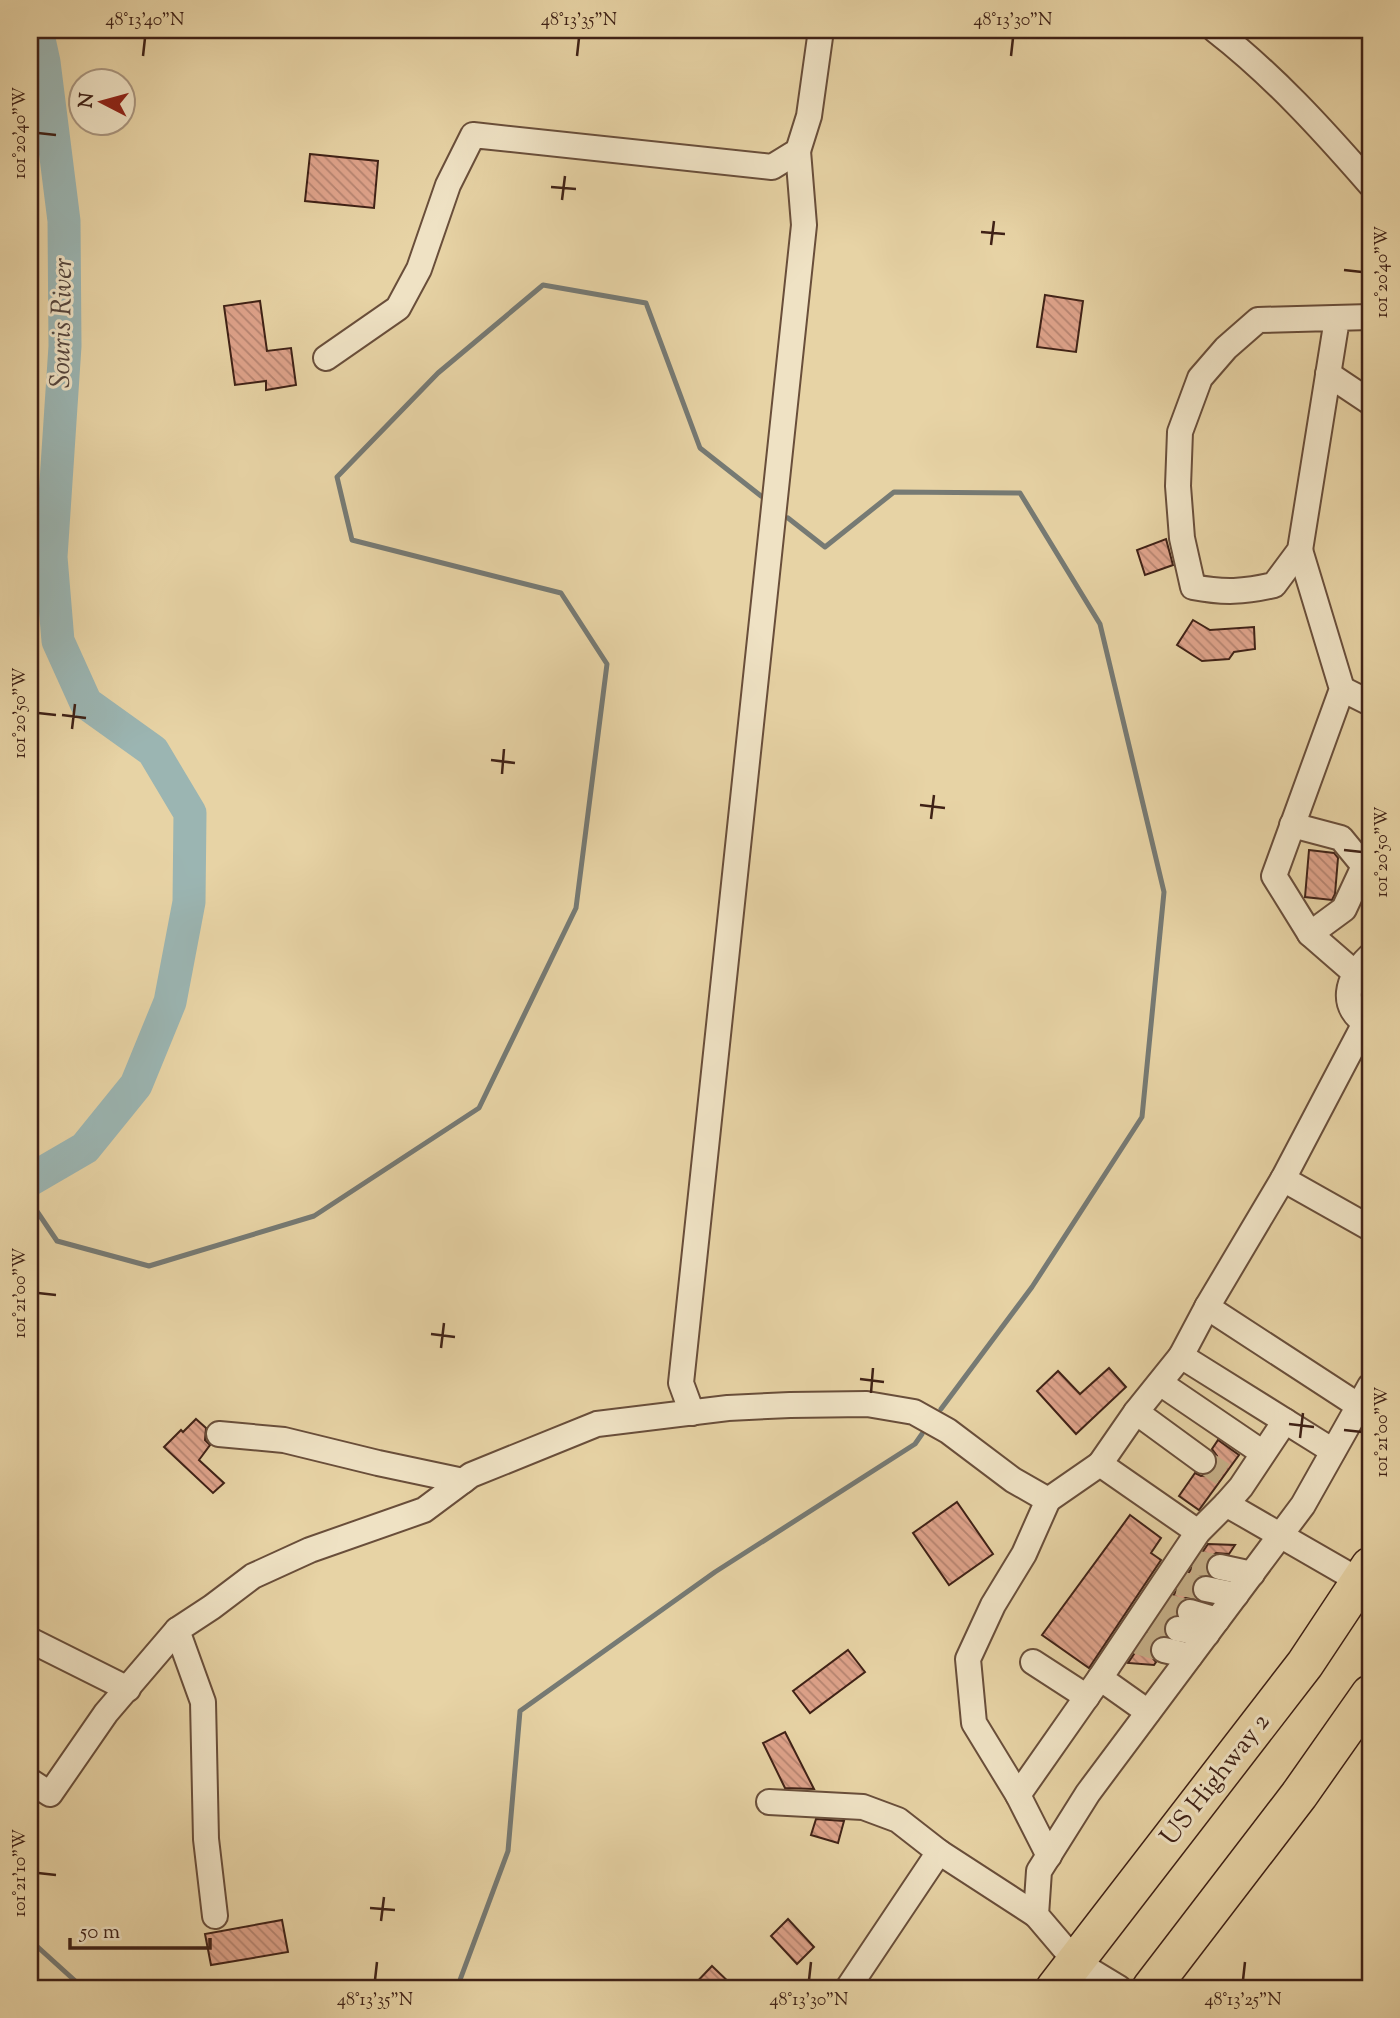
<svg xmlns="http://www.w3.org/2000/svg" width="1400" height="2018" font-family="'Sorts Mill Goudy',serif">
  <style>
    .lines { fill: none; stroke-linecap: round; stroke-linejoin: round }
    .stream { stroke: #767a74; stroke-width: 5 }
    .river { stroke: #9bb5b2; stroke-width: 33 }
    .building { fill: url(#building-back-hatch); stroke: #3f2116; stroke-width: 2 }
    .minor-tunnel { stroke: #c5af88; stroke-width: 24; stroke-dasharray: 24 12; stroke-linecap: butt }
    .minor-casing { stroke: #694e3a; stroke-width: 28 }
    .highway-casing { stroke: #3f2116; stroke-width: 40 }
    .minor { stroke: #efe2c4; stroke-width: 24 }
    .highway { stroke: #e7d3a5; stroke-width: 37 }
    .ticks { fill: none; stroke: #3f2116; stroke-width: 2.5 }
    .labels { text-anchor: middle; dominant-baseline: central; stroke-width: 6; stroke-linejoin: round; paint-order: stroke }
    .street-label { font-size: 26px; fill: #3f2116; stroke: #efe2c4 }
    .water-label { font-size: 28px; font-style: italic; fill: #56463d; stroke: #efe2c4 }
    .neatline { fill: none; stroke: #3f2116; stroke-width: 2.5 }
    .ticks-label { font-size: 18px; text-anchor: middle; fill: #3f2116 }
  </style>
  <defs>
    <pattern id="building-back-hatch" width="6" height="6" patternUnits="userSpaceOnUse" patternTransform="scale(1.75)"><rect width="6" height="6" fill="#dfa38b"/><path d="M-1 5l2 2M0 0l6 6M5-1l2 2" fill="none" stroke="#b68471"/></pattern>
  </defs>
  <rect width="100%" height="100%" fill="#e7d3a5"/>
  <filter id="stains"><feTurbulence type="fractalNoise" baseFrequency=".00286" numOctaves="4"/><feColorMatrix values="0 0 0 0 .2 0 0 0 0 .09 0 0 0 0 .02 0 0 0 .5 -.17"/></filter>
  <radialGradient id="worn" r=".72"><stop offset=".6" stop-color="#630" stop-opacity="0"/><stop offset="1" stop-color="#630" stop-opacity=".3"/></radialGradient>
  <g class="lines">
    <g class="stream">
      <path d="M 788,518 L 825,547 L 894,492 L 1020,493 L 1100,624 L 1164,892 L 1142,1117 L 1032,1287 L 941,1409"/>
      <path d="M 30,1201 L 57,1241 L 149,1266 L 314,1216 L 479,1108 L 576,908 L 607,664 L 561,593 L 352,540 L 337,477 L 438,373 L 543,285 L 646,303 L 700,448 L 761,496"/>
      <path d="M 30,1940 L 83,1988"/>
      <path d="M 457,1988 L 508,1851 L 520,1711 L 715,1572 L 915,1444 L 922,1434"/>
    </g>
    <path class="river" d="M 30,1180 L 85,1148 L 136,1085 L 170,1002 L 189,902 L 190,813 L 153,751 L 86,703 L 58,641 L 51,557 L 65,346 L 64,221 L 44,62 L 37,30"/>
  </g>
  <g class="building">
    <path d="M 310,154 L 378,161 L 374,208 L 305,201 Z"/>
    <path d="M 1045,295 L 1083,301 L 1076,352 L 1037,347 Z"/>
    <path d="M 260,301 L 267,351 L 291,348 L 296,385 L 266,390 L 266,381 L 235,385 L 224,306 Z"/>
    <path d="M 1166,539 L 1173,565 L 1145,575 L 1137,550 Z"/>
    <path d="M 1193,620 L 1210,630 L 1254,627 L 1255,649 L 1234,652 L 1229,659 L 1202,661 L 1177,645 Z"/>
    <path d="M 1309,850 L 1334,853 L 1338,858 L 1335,894 L 1332,900 L 1305,897 Z"/>
    <path d="M 1109,1368 L 1126,1387 L 1076,1434 L 1037,1391 L 1058,1371 L 1080,1394 Z"/>
    <path d="M 196,1419 L 206,1428 L 205,1440 L 210,1445 L 199,1460 L 224,1483 L 213,1493 L 164,1447 L 181,1430 L 183,1432 Z"/>
    <path d="M 1218,1440 L 1239,1455 L 1199,1510 L 1179,1496 L 1195,1473 L 1201,1476 L 1208,1475 L 1215,1469 L 1218,1463 L 1217,1456 L 1212,1449 Z"/>
    <path d="M 957,1502 L 993,1554 L 949,1585 L 913,1533 Z"/>
    <path d="M 1130,1515 L 1161,1538 L 1151,1553 L 1161,1560 L 1089,1668 L 1042,1635 Z"/>
    <path d="M 1208,1544 L 1235,1545 L 1229,1554 L 1216,1553 L 1210,1557 L 1205,1564 L 1208,1574 L 1201,1575 L 1195,1579 L 1192,1585 L 1192,1593 L 1194,1598 L 1187,1597 L 1180,1601 L 1176,1607 L 1175,1615 L 1166,1620 L 1163,1627 L 1165,1635 L 1154,1639 L 1150,1646 L 1150,1655 L 1156,1662 L 1154,1665 L 1128,1663 Z"/>
    <path d="M 848,1650 L 865,1672 L 810,1713 L 793,1691 Z"/>
    <path d="M 785,1732 L 814,1789 L 785,1788 L 763,1743 Z"/>
    <path d="M 816,1819 L 844,1821 L 838,1843 L 811,1835 Z"/>
    <path d="M 788,1919 L 814,1947 L 797,1964 L 771,1936 Z"/>
    <path d="M 282,1920 L 288,1952 L 211,1965 L 205,1934 Z"/>
    <path d="M 712,1966 L 735,1988 L 691,1988 Z"/>
  </g>
  <g class="lines">
    <g class="minor-tunnel">
      <path d="M 1203,1461 L 1224,1475"/>
      <path d="M 1193,1562 L 1220,1567"/>
      <path d="M 1178,1583 L 1206,1589"/>
      <path d="M 1162,1605 L 1190,1612"/>
      <path d="M 1149,1624 L 1178,1629"/>
      <path d="M 1137,1642 L 1164,1650"/>
    </g>
    <defs>
      <g id="minor">
        <path d="M 1215,30 C 1273,75 1322,129 1370,184"/>
        <path d="M 1337,319 L 1300,550 L 1274,585 C 1244,592 1224,593 1193,587 L 1182,538 L 1178,486 L 1180,432 L 1200,378 L 1226,348 L 1258,320 L 1370,317"/>
        <path d="M 326,358 L 398,308 L 419,269 L 448,185 L 473,135 L 772,167 L 798,151 L 809,116 L 821,30"/>
        <path d="M 1328,374 L 1370,402"/>
        <path d="M 1300,550 L 1342,689 L 1274,876 L 1310,934 L 1356,974"/>
        <path d="M 1342,689 L 1370,703"/>
        <path d="M 1292,825 L 1341,838 L 1364,866 L 1344,909 L 1310,934"/>
        <path d="M 1370,956 C 1347,978 1337,1007 1370,1026"/>
        <path d="M 1365,1023 L 1283,1179 L 1370,1228"/>
        <path d="M 1283,1179 L 1207,1307 L 1359,1406"/>
        <path d="M 1207,1307 L 1181,1356 L 1333,1451"/>
        <path d="M 1160,1383 L 1263,1453"/>
        <path d="M 1136,1412 L 1203,1461"/>
        <path d="M 692,1413 L 681,1383 L 804,225 L 798,151"/>
        <path d="M 219,1434 L 284,1440 L 378,1463 L 463,1481"/>
        <path d="M 1100,1464 L 1136,1412 L 1181,1356"/>
        <path d="M 1048,1500 L 1100,1464 L 1198,1532"/>
        <path d="M 1226,1504 L 1241,1487 L 1285,1421"/>
        <path d="M 1220,1567 L 1252,1574"/>
        <path d="M 1206,1589 L 1236,1595"/>
        <path d="M 1190,1612 L 1217,1620"/>
        <path d="M 1178,1629 L 1207,1634"/>
        <path d="M 30,1640 L 128,1689"/>
        <path d="M 1164,1650 L 1190,1656"/>
        <path d="M 1033,1662 L 1087,1697"/>
        <path d="M 1148,1712 L 1100,1678 L 1198,1532 L 1226,1504 L 1370,1587"/>
        <path d="M 30,1781 L 50,1794 L 106,1713 L 177,1630"/>
        <path d="M 1018,1795 L 1100,1678"/>
        <path d="M 769,1802 L 863,1807 L 898,1820 L 939,1852 L 1036,1915"/>
        <path d="M 215,1916 L 206,1839 L 203,1702 L 177,1630 L 212,1607 L 253,1576 L 310,1550 L 424,1510 L 471,1475 L 597,1424 L 728,1408 L 790,1405 L 867,1404 L 914,1412 L 948,1431 L 1013,1480 L 1048,1500 L 1024,1554 L 993,1605 L 968,1659 L 974,1723 L 1018,1795 L 1049,1856"/>
        <path d="M 848,1988 L 939,1852"/>
        <path d="M 1119,1988 L 1076,1962 L 1036,1915 L 1039,1871 L 1088,1793 L 1303,1505 L 1370,1386"/>
      </g>
      <g id="highway">
        <path d="M 1055,1988 L 1305,1664 L 1370,1566"/>
        <path d="M 1151,1988 L 1299,1795 L 1370,1694"/>
      </g>
    </defs>
    <use href="#minor" class="minor-casing"/>
    <use href="#highway" class="highway-casing"/>
    <use href="#minor" class="minor"/>
    <use href="#highway" class="highway"/>
  </g>
  <path class="ticks" d="M 143,56 L 145,38M 577,56 L 579,38M 1011,56 L 1013,38M 38,133 L 56,135M 551,187 L 576,189M 562,200 L 565,176M 981,232 L 1005,234M 991,245 L 994,221M 1344,270 L 1362,272M 38,713 L 56,715M 62,715 L 86,718M 72,729 L 75,704M 491,760 L 515,763M 502,774 L 504,749M 920,805 L 945,808M 931,819 L 934,795M 1344,850 L 1362,852M 38,1293 L 56,1295M 431,1334 L 455,1337M 441,1348 L 444,1323M 860,1379 L 884,1382M 871,1393 L 873,1368M 1289,1424 L 1314,1427M 1344,1430 L 1362,1432M 1300,1438 L 1303,1413M 38,1873 L 56,1875M 370,1908 L 395,1910M 381,1921 L 384,1897M 375,1980 L 377,1962M 809,1980 L 811,1962M 1243,1980 L 1245,1962"/>
  <g class="labels">
    <g class="street-label">
      <text transform="translate(1216 1780) rotate(-52)">US Highway 2</text>
    </g>
    <g class="water-label">
      <text transform="translate(63 323) rotate(-89)">Souris River</text>
    </g>
  </g>
  <rect width="1400" height="2018" fill="none" stroke="#e7d3a5" stroke-width="77"/>
  <g transform="translate(102 102) rotate(276)"><circle r="33" fill="#efe2c4" stroke="#a9957e" stroke-width="2"/>
  <path d="M0-5L12 26L0 18L-12 26Z" fill="#8f2418"/>
  <text y="-10" font-size="19" font-weight="bold" text-anchor="middle" fill="#3f2116">N</text>
  </g>
  <path d="M70 1938v10h140v-10" fill="none" stroke="#3f2116" stroke-width="3.5"/>
  <text x="80" y="1938" font-size="21" fill="#3f2116" stroke="#efe2c4" stroke-width="5" paint-order="stroke">50 m</text>
  <rect x="38" y="38" width="1324" height="1942" class="neatline"/>
  <g class="ticks-label">
    <text x="145" y="25">48°13'40"N</text>
    <text x="579" y="25">48°13'35"N</text>
    <text x="1013" y="25">48°13'30"N</text>
    <text transform="translate(19 133) rotate(-90)" y="6">101°20'40"W</text>
    <text transform="translate(1381 272) rotate(-90)" y="6">101°20'40"W</text>
    <text transform="translate(19 713) rotate(-90)" y="6">101°20'50"W</text>
    <text transform="translate(1381 852) rotate(-90)" y="6">101°20'50"W</text>
    <text transform="translate(19 1293) rotate(-90)" y="6">101°21'00"W</text>
    <text transform="translate(1381 1432) rotate(-90)" y="6">101°21'00"W</text>
    <text transform="translate(19 1873) rotate(-90)" y="6">101°21'10"W</text>
    <text x="375" y="2005">48°13'35"N</text>
    <text x="809" y="2005">48°13'30"N</text>
    <text x="1243" y="2005">48°13'25"N</text>
  </g>
  <rect width="100%" height="100%" filter="url(#stains)"/>
  <rect width="100%" height="100%" fill="url(#worn)"/>
</svg>
